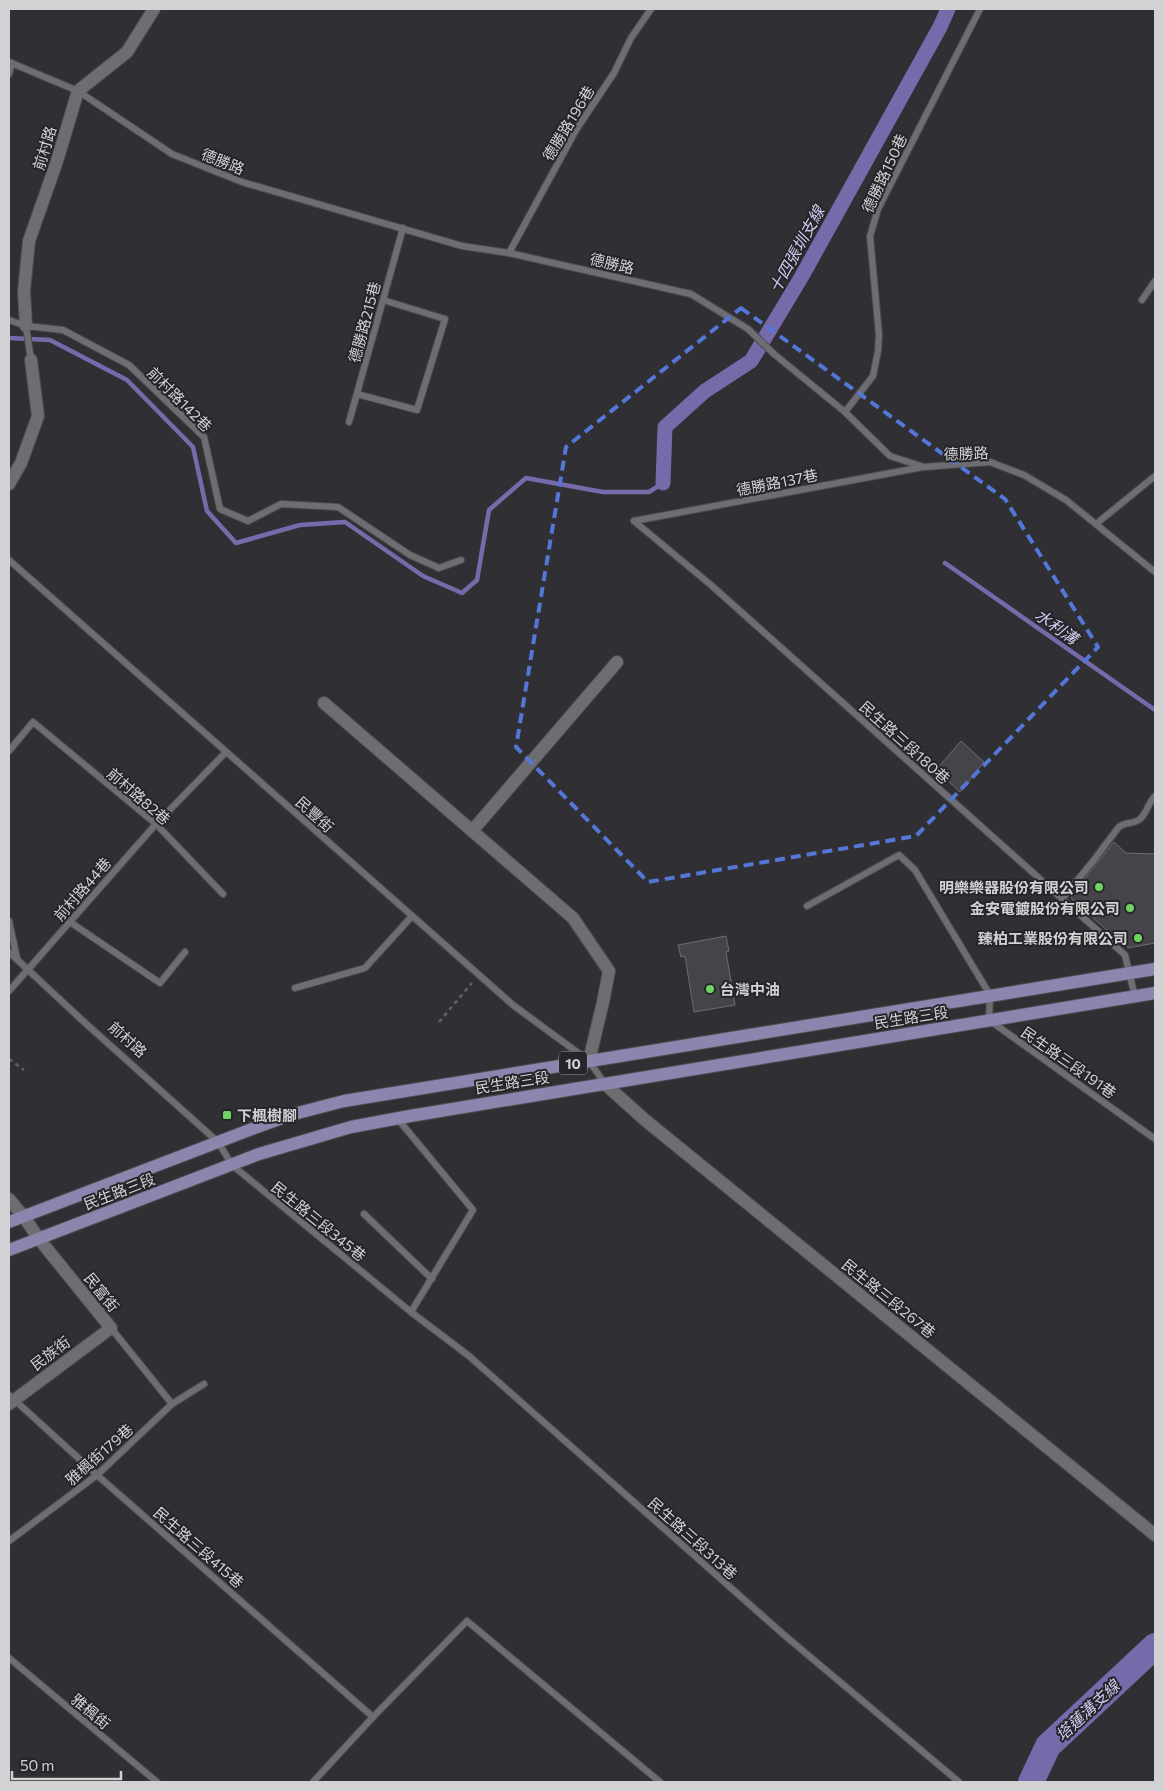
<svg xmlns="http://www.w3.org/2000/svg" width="1164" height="1791" font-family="Commissioner,'Noto Sans TC',sans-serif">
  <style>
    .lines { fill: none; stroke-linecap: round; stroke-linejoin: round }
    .stream { stroke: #766aaa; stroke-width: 4.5 }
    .canal { stroke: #766aaa; stroke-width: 15 }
    .river { stroke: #766aaa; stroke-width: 26 }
    .building { fill: #454549; stroke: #6d6c71 }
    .service-casing { stroke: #4c4c50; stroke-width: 8 }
    .minor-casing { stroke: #4c4c50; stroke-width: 14 }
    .primary-casing { stroke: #4c4c50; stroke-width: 14 }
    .path { stroke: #616165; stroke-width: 2.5; stroke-dasharray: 4 4; stroke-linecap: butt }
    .service { stroke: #6e6d72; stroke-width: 6 }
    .minor { stroke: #6e6d72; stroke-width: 12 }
    .primary { stroke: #8c85ae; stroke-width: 12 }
    .marked { fill: none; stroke: #5376d7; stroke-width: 4; stroke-dasharray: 10 6; stroke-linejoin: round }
    .poi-dot { fill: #6ed360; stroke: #26262a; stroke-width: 2 }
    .labels { text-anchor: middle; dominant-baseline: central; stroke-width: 4; stroke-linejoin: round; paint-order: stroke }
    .shield { fill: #26262a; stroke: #9e9ea1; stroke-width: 1 }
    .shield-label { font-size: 14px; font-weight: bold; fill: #d2d2d4 }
    .street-label { font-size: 15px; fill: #d2d2d4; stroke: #26262a }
    .poi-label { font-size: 15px; font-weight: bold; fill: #d2d2d4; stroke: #26262a; text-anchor: end }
    .water-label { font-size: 16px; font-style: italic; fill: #d0cbf0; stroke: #26262a }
  </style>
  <rect width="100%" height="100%" fill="#303034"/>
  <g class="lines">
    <g class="stream">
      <path d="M 9,338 L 50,340 L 127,380 L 193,447 L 207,511 L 236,543 L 300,525 L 345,522 L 423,576 L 462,593 L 477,580 L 489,510 L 526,478 L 603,492 L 649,492 L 663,483"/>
      <path d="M 945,563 L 1155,710"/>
    </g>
    <path class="canal" d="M 663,483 L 665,427 L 705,391 L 751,361 L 802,276 L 940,27 L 948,9"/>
    <path class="river" d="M 1031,1782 L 1048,1746 L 1155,1646"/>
  </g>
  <g class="building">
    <path d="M 961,741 L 984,762 L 960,792 L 936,770 Z"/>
    <path d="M 1114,842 L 1126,853 L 1155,854 L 1155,943 L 1128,948 L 1127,942 L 1122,943 L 1120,932 L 1111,934 L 1072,899 L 1071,896 Z"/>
    <path d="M 726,936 L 729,951 L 726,952 L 735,1005 L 694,1012 L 685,956 L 681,957 L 678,945 Z"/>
  </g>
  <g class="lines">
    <defs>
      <g id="service">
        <path d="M 9,62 L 78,91 L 172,154 L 242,182 L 462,246 L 509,253 L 691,294 L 748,329 L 774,354 L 845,412 L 890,456 L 924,467 L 990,462 L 1024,475 L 1066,500 L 1155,572"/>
        <path d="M 9,74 L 12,63"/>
        <path d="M 509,253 L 576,130 L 614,73 L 631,38 L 651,9"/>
        <path d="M 1142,300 L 1155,281"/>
        <path d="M 9,320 L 26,326 L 63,330 L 129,365 L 204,437 L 220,509 L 248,521 L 281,504 L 338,507 L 410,555 L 439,568 L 461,560"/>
        <path d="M 26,326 L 31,360"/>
        <path d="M 357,394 L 417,410 L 445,319 L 383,300"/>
        <path d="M 845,412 L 873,376 L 878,351 L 879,335 L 870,236 L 878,209 L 980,9"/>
        <path d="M 349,422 L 403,228"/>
        <path d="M 634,521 L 711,585 L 1125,955 L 1135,997"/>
        <path d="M 634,521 L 923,467"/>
        <path d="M 1096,524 L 1155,476"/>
        <path d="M 9,560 L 513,1005 L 589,1061 L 605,1084"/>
        <path d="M 9,751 L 33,722 L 156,824 L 223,894"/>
        <path d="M 1062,899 L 1094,860 L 1118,828 C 1124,821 1133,825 1140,819 C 1147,813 1148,803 1155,796"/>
        <path d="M 807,906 L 899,855 L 915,870 L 990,995 L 989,1020 L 1155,1139"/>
        <path d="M 9,921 L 17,958"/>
        <path d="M 70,922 L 160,983 L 185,952"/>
        <path d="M 9,952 L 83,1021 L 218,1142 L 232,1165 L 411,1312 L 469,1356 L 783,1634 L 959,1782"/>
        <path d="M 295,988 L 365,968 L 412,916"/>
        <path d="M 9,991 L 156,824 L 226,752"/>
        <path d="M 397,1118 L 473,1210 L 411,1312"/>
        <path d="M 364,1214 L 432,1279"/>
        <path d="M 111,1328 L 172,1404"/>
        <path d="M 9,1395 L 97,1475 L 373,1717"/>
        <path d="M 9,1541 L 97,1475 L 172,1404 L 204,1384"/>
        <path d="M 9,1658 L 157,1782"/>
        <path d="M 313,1782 L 373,1717 L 467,1621 L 660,1782"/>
      </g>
      <g id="minor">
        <path d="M 26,326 L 24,291 L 29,241 L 57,161 L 78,91 L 127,52 L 154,9"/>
        <path d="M 9,484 L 21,463 L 38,416 L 31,360"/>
        <path d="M 324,703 L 573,918 L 609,971 L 603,1002 L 589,1061"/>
        <path d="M 472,831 L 617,662"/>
        <path d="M 605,1084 L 645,1120 L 1155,1535"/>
        <path d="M 9,1199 L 24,1217 L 39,1239 L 111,1328 L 9,1404"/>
      </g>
      <g id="primary">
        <path d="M 9,1222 L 252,1129 L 290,1115 L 344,1101 L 1155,969"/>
        <path d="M 9,1250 L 259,1154 L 351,1127 L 410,1116 L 1155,993"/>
      </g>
    </defs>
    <use href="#service" class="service-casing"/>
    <use href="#minor" class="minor-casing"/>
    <use href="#primary" class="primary-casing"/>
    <g class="path">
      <path d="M 439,1022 L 472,983"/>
      <path d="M 9,1059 L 24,1070"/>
    </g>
    <use href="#service" class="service"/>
    <use href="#minor" class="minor"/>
    <use href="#primary" class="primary"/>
  </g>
  <path class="marked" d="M 741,308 L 1005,499 L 1098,647 L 916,836 L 648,882 L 516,747 L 566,447 Z"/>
  <g class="poi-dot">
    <circle cx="1099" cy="887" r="5"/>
    <circle cx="1130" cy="908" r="5"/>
    <circle cx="1138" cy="938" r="5"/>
    <circle cx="710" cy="989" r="5"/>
    <rect x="222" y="1110" width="10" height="10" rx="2.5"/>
  </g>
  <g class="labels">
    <rect class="shield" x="559" y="1051.5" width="28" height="23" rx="4"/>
    <g class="shield-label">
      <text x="573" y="1063">10</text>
    </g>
    <g class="street-label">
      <text transform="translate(568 123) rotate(-59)">德勝路196巷</text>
      <text transform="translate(44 148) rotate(-73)">前村路</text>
      <text transform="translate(223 161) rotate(22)">德勝路</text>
      <text transform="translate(884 173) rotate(-65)">德勝路150巷</text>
      <text transform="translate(612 263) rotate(13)">德勝路</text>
      <text transform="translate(364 322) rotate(-75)">德勝路215巷</text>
      <text transform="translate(180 399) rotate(45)">前村路142巷</text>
      <text transform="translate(966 453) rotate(-2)">德勝路</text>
      <text transform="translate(777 482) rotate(-11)">德勝路137巷</text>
      <text transform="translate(905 742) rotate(42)">民生路三段180巷</text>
      <text transform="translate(139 796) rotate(41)">前村路82巷</text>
      <text transform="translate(315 814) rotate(42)">民豐街</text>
      <text transform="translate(82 889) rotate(-49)">前村路44巷</text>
      <text transform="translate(911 1017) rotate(-9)">民生路三段</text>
      <text transform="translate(128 1039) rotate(42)">前村路</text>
      <text transform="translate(1069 1062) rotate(35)">民生路三段191巷</text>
      <text transform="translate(512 1082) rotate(-9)">民生路三段</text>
      <text transform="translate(119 1191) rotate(-21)">民生路三段</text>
      <text transform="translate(319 1221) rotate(39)">民生路三段345巷</text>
      <text transform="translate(102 1292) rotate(51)">民富街</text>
      <text transform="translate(889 1298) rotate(39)">民生路三段267巷</text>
      <text transform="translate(50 1353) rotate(-37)">民族街</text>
      <text transform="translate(99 1454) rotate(-41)">雅楓街179巷</text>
      <text transform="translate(693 1538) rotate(42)">民生路三段313巷</text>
      <text transform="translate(199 1547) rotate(41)">民生路三段415巷</text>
      <text transform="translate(91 1711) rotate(40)">雅楓街</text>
    </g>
    <g class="poi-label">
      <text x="1089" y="887">明樂樂器股份有限公司</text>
      <text x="1120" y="908">金安電鍍股份有限公司</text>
      <text x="1128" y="938">臻柏工業股份有限公司</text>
      <text x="720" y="989" text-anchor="start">台灣中油</text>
      <text x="237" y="1115" text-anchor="start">下楓樹腳</text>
    </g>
    <g class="water-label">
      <text transform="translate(796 249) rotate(-61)">十四張圳支線</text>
      <text transform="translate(1057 626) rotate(35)">水利溝</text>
      <text transform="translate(1087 1710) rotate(-43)">塔蓮溝支線</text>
    </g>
  </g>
  <rect width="1164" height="1791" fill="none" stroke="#d2d2d4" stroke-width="20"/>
  <path d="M12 1771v8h109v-8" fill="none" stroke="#d2d2d4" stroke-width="2.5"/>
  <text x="20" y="1771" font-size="15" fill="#d2d2d4" stroke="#26262a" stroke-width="4" paint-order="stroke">50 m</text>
</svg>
